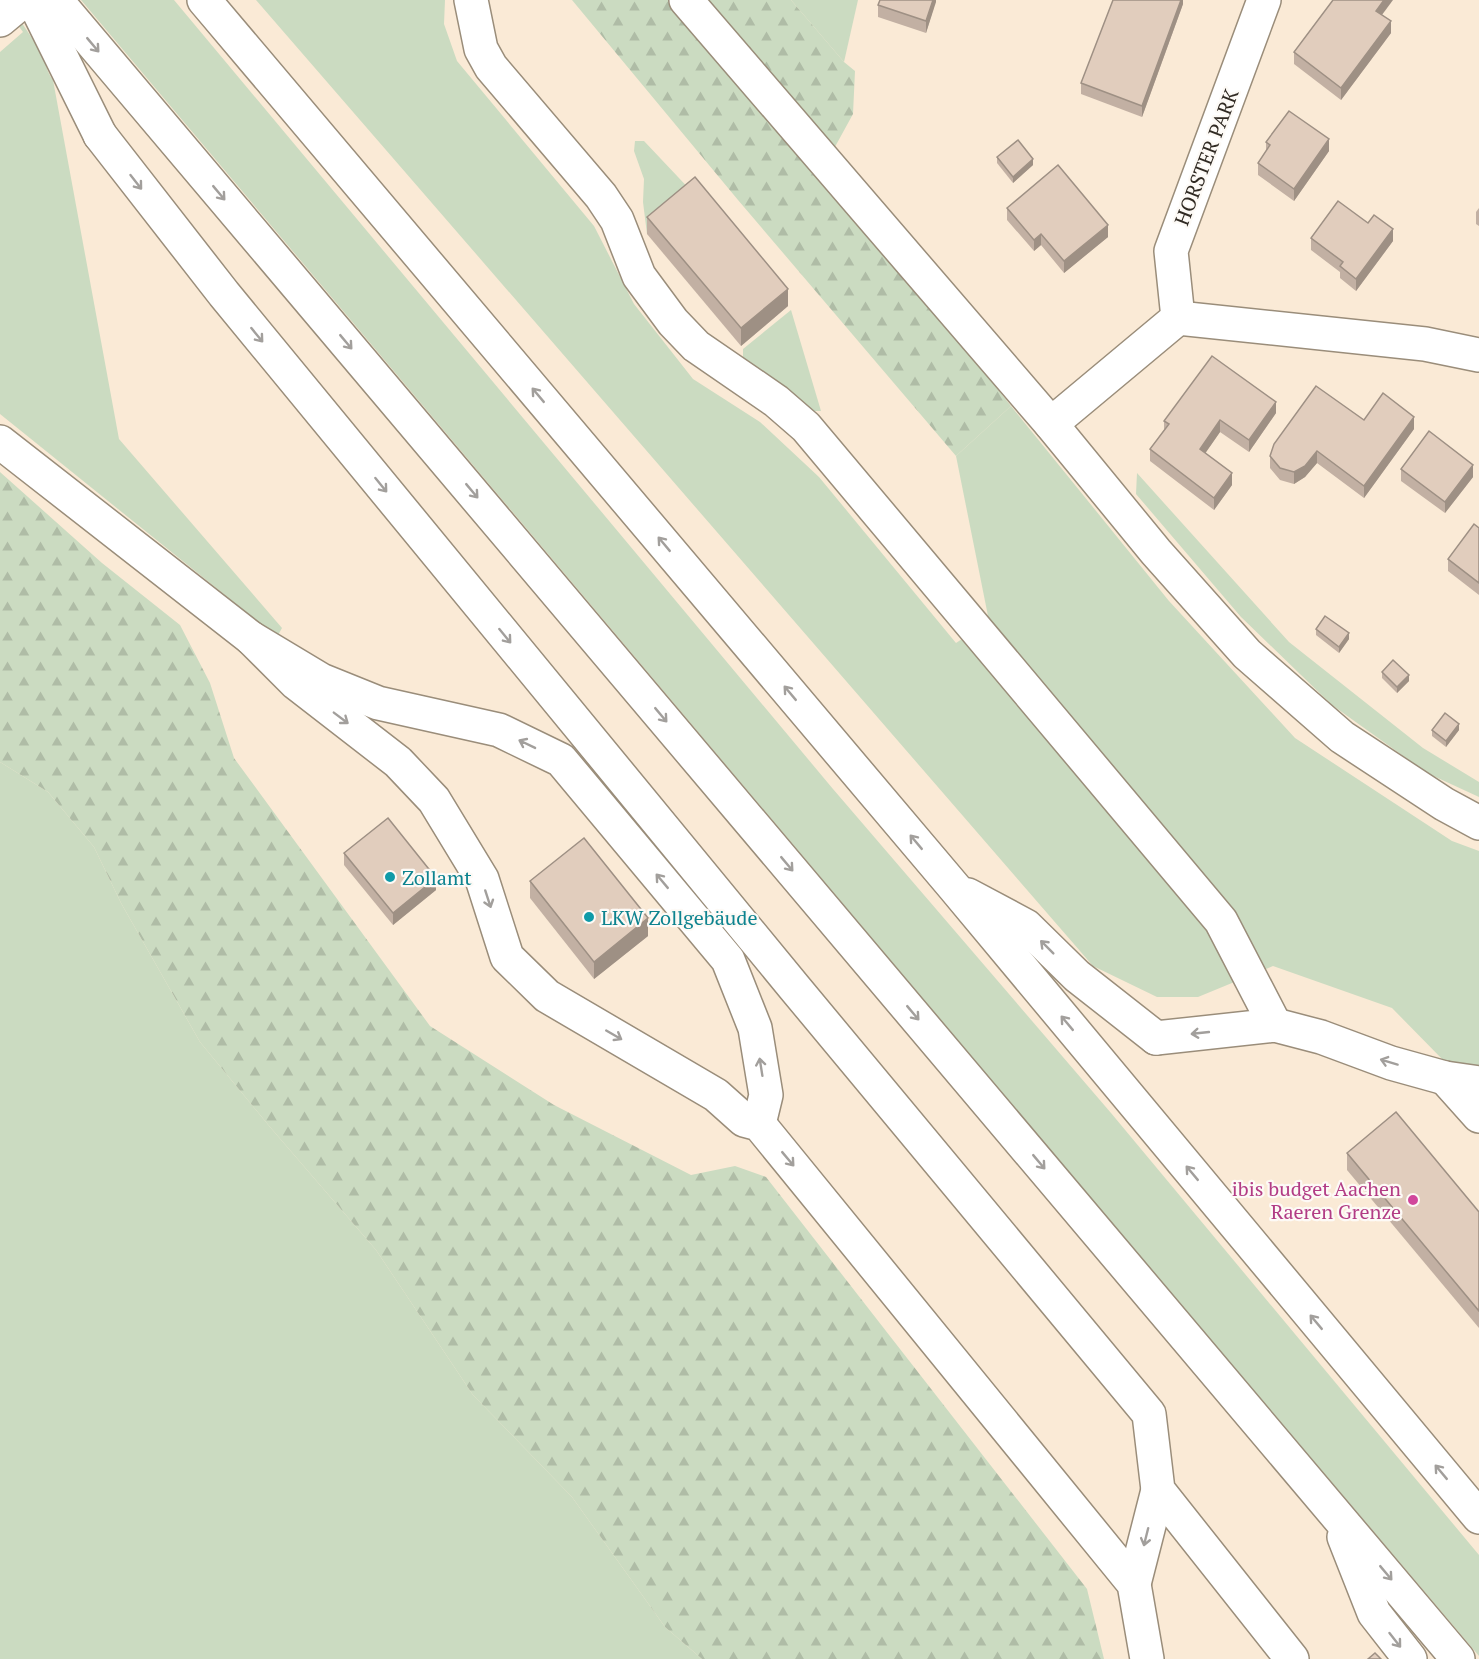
<svg xmlns="http://www.w3.org/2000/svg" width="1479" height="1659" font-family="'PT Serif',serif">
  <style>
    .grass { fill: #cbdbc1 }
    .forest { fill: url(#forest-firs) }
    .lines { fill: none; stroke-linecap: round; stroke-linejoin: round }
    .minor-casing { stroke: #9a8d7a; stroke-width: 36 }
    .highway-casing { stroke: #9a8d7a; stroke-width: 36 }
    .minor { stroke: #fff; stroke-width: 33 }
    .highway { stroke: #fff; stroke-width: 33 }
    .wall { fill: #c2b0a3 }
    .shaded-wall { fill: #9e9084 }
    .building { fill: #e1cdbd; stroke: #9e9084; stroke-width: 1.5 }
    .oneway { stroke: #a29f9c }
    .culture-dot { fill: #0f9aa8; stroke: #fdfaf6; stroke-width: 2 }
    .hotel-dot { fill: #d1479c; stroke: #fdfaf6; stroke-width: 2 }
    .labels { text-anchor: middle; dominant-baseline: central; stroke-width: 4.5; stroke-linejoin: round; paint-order: stroke }
    .street-label { font-size: 20px; fill: #302a23; stroke: #fdfaf6 }
    .culture-label { font-size: 20px; fill: #0d838f; stroke: #fdfaf6; text-anchor: start }
    .hotel-label { font-size: 20px; fill: #b23c85; stroke: #fdfaf6; text-anchor: end }
  </style>
  <defs>
    <pattern id="forest-firs" width="22" height="20" patternUnits="userSpaceOnUse" patternTransform="scale(1.5)"><rect width="22" height="20" fill="#cbdbc1"/><path d="M5 1l3.5 6h-7zM16 11l3.5 6h-7z" fill="#afbca6"/></pattern>
  </defs>
  <rect width="100%" height="100%" fill="#faead6"/>
  <g class="grass">
    <path d="M 5,0 C 18,17 30,34 41,53 C 46,62 46,71 53,80 L 119,439 L 282,628 L 277,637 L 0,414 L 0,52 L 23,32 L 0,1 Z"/>
    <path d="M 81,0 L 174,0 L 833,789 L 1111,1113 L 1479,1555 L 1479,1656 L 1101,1210 Z"/>
    <path d="M 256,0 L 445,0 L 444,24 L 457,61 L 594,226 L 634,304 L 693,379 L 760,422 L 819,477 L 956,643 L 989,621 L 956,456 L 1011,406 L 1169,601 L 1295,738 L 1452,841 L 1479,851 L 1479,1066 L 1445,1062 L 1392,1008 L 1273,966 L 1198,997 L 1157,997 L 1093,966 Z"/>
    <path d="M 791,0 L 858,0 L 844,62 Z"/>
    <path d="M 635,141 L 644,141 L 695,195 L 647,234 L 643,202 L 644,179 L 634,151 Z"/>
    <path d="M 791,310 L 821,411 L 813,411 L 743,359 L 743,349 Z"/>
    <path d="M 1137,473 L 1289,642 L 1423,748 L 1479,782 L 1479,797 L 1427,773 L 1332,705 L 1241,617 L 1136,494 Z"/>
    <path d="M 0,762 L 48,792 L 94,847 L 121,903 L 200,1042 L 270,1127 L 376,1250 L 473,1395 L 572,1497 L 665,1627 L 702,1659 L 0,1659 Z"/>
  </g>
  <g class="forest">
    <path d="M 572,0 L 791,0 L 844,62 L 855,71 L 853,114 L 819,176 L 936,312 L 1011,406 L 956,456 L 738,200 Z"/>
    <path d="M 0,472 L 102,563 L 180,625 L 210,683 L 234,758 L 430,1026 L 554,1105 L 691,1175 L 735,1166 L 766,1177 L 1087,1589 L 1104,1659 L 702,1659 L 665,1627 L 572,1497 L 473,1395 L 376,1250 L 270,1127 L 200,1042 L 121,903 L 94,847 L 48,792 L 0,762 Z"/>
  </g>
  <g class="lines">
    <defs>
      <g id="minor">
        <path d="M 471,0 L 481,49 L 491,67 L 601,196 L 617,220 L 639,276 L 673,322 L 696,346 L 776,401 L 806,427 L 1221,921 L 1275,1025"/>
        <path d="M 686,0 L 1051,424 L 1156,552 L 1247,654 L 1342,737 L 1444,804 L 1479,823"/>
        <path d="M 0,20 L 24,0"/>
        <path d="M 100,135 L 224,294 L 794,987 L 1149,1414 L 1158,1490 L 1292,1659"/>
        <path d="M 1178,318 L 1425,344 L 1479,355"/>
        <path d="M 1051,424 L 1178,318 L 1171,251 L 1264,0"/>
        <path d="M 0,442 L 251,638 L 321,680 L 378,703 L 499,730 L 561,760 L 728,960 L 755,1028 L 766,1095 L 759,1124"/>
        <path d="M 251,638 L 296,683 L 398,762 L 434,800 L 482,879 L 507,957 L 547,996 L 716,1095 L 744,1120 L 759,1124 L 1134,1584 L 1147,1659"/>
        <path d="M 1156,1038 L 1275,1025 L 1321,1037 L 1391,1063 L 1445,1078 L 1479,1083"/>
        <path d="M 1445,1078 L 1479,1116"/>
        <path d="M 1134,1584 L 1158,1490"/>
      </g>
      <g id="highway">
        <path d="M 33,0 L 100,135"/>
        <path d="M 56,0 L 1458,1659"/>
        <path d="M 204,0 L 954,887 L 1479,1517"/>
        <path d="M 968,895 L 1026,926 L 1077,976 L 1156,1038"/>
        <path d="M 1344,1537 L 1374,1613 L 1410,1659"/>
      </g>
    </defs>
    <use href="#minor" class="minor-casing"/>
    <use href="#highway" class="highway-casing"/>
    <use href="#minor" class="minor"/>
    <use href="#highway" class="highway"/>
  </g>
  <g class="wall">
    <path d="M 936,0 L 926,33 L 878,17 L 878,5 Z"/>
    <path d="M 1183,0 L 1183,4 L 1142,117 L 1081,94 L 1081,83 Z"/>
    <path d="M 1382,15 L 1391,33 L 1341,100 L 1294,64 L 1294,52 Z"/>
    <path d="M 1266,142 L 1329,151 L 1294,201 L 1258,175 L 1258,163 L 1266,151 Z"/>
    <path d="M 997,157 L 1033,165 L 1013,183 L 997,163 Z"/>
    <path d="M 1007,208 L 1108,237 L 1064,273 L 1041,245 L 1034,251 L 1007,220 Z"/>
    <path d="M 1479,208 L 1479,226 L 1476,224 L 1476,212 Z"/>
    <path d="M 647,217 L 788,306 L 741,346 L 647,234 Z"/>
    <path d="M 1311,238 L 1393,241 L 1356,291 L 1340,278 L 1340,272 L 1311,250 Z"/>
    <path d="M 1276,413 L 1249,452 L 1220,432 L 1205,453 L 1232,485 L 1214,510 L 1150,461 L 1150,449 L 1164,430 L 1164,421 Z"/>
    <path d="M 1364,420 L 1414,429 L 1364,498 L 1317,463 L 1305,477 L 1294,484 L 1280,480 L 1270,468 L 1270,456 Z"/>
    <path d="M 1401,469 L 1473,477 L 1445,513 L 1401,481 Z"/>
    <path d="M 1479,528 L 1479,595 L 1448,571 L 1448,559 Z"/>
    <path d="M 1316,629 L 1349,639 L 1339,653 L 1316,635 Z"/>
    <path d="M 1382,672 L 1409,681 L 1397,693 L 1382,678 Z"/>
    <path d="M 1432,730 L 1459,730 L 1446,747 L 1432,736 Z"/>
    <path d="M 344,853 L 436,890 L 393,925 L 344,865 Z"/>
    <path d="M 530,881 L 648,936 L 594,979 L 530,898 Z"/>
    <path d="M 1347,1153 L 1479,1212 L 1479,1328 L 1347,1170 Z"/>
  </g>
  <g class="shaded-wall">
    <path d="M 933,0 L 936,0 L 936,2 L 926,33 L 926,21 Z"/>
    <path d="M 1181,0 L 1183,0 L 1183,4 L 1142,117 L 1142,106 Z"/>
    <path d="M 1384,0 L 1393,0 L 1376,23 L 1376,11 Z"/>
    <path d="M 1391,21 L 1391,33 L 1341,100 L 1341,88 Z"/>
    <path d="M 1329,139 L 1329,151 L 1294,201 L 1294,189 Z"/>
    <path d="M 1033,159 L 1033,165 L 1013,183 L 1013,177 Z"/>
    <path d="M 1108,225 L 1108,237 L 1064,273 L 1064,261 Z"/>
    <path d="M 1393,229 L 1393,241 L 1356,291 L 1356,279 Z"/>
    <path d="M 1041,234 L 1041,245 L 1034,251 L 1034,240 Z"/>
    <path d="M 788,289 L 788,306 L 741,346 L 741,328 Z"/>
    <path d="M 1276,402 L 1276,413 L 1249,452 L 1249,440 Z"/>
    <path d="M 1414,417 L 1414,429 L 1364,498 L 1364,486 Z"/>
    <path d="M 1220,420 L 1220,432 L 1200,461 L 1200,449 Z"/>
    <path d="M 1317,451 L 1317,463 L 1305,477 L 1294,484 L 1294,472 Z"/>
    <path d="M 1473,465 L 1473,477 L 1445,513 L 1445,502 Z"/>
    <path d="M 1232,473 L 1232,485 L 1214,510 L 1214,498 Z"/>
    <path d="M 1349,633 L 1349,639 L 1339,653 L 1339,647 Z"/>
    <path d="M 1409,675 L 1409,681 L 1397,693 L 1397,687 Z"/>
    <path d="M 1459,724 L 1459,730 L 1446,747 L 1446,741 Z"/>
    <path d="M 436,878 L 436,890 L 393,925 L 393,913 Z"/>
    <path d="M 648,918 L 648,936 L 594,979 L 594,962 Z"/>
  </g>
  <g class="building">
    <path d="M 880,0 L 933,0 L 926,21 L 878,5 Z"/>
    <path d="M 1113,0 L 1181,0 L 1142,106 L 1081,83 Z"/>
    <path d="M 1333,0 L 1384,0 L 1376,11 L 1391,21 L 1341,88 L 1294,52 Z"/>
    <path d="M 1289,111 L 1329,139 L 1294,189 L 1258,163 L 1270,145 L 1266,142 Z"/>
    <path d="M 1018,140 L 1033,159 L 1013,177 L 997,157 Z"/>
    <path d="M 1058,165 L 1108,225 L 1064,261 L 1041,234 L 1034,240 L 1007,208 Z"/>
    <path d="M 695,177 L 788,289 L 741,328 L 647,217 Z"/>
    <path d="M 1338,201 L 1368,223 L 1374,215 L 1393,229 L 1356,279 L 1340,266 L 1343,262 L 1311,238 Z"/>
    <path d="M 1212,356 L 1276,402 L 1249,440 L 1220,420 L 1200,449 L 1232,473 L 1214,498 L 1150,449 L 1169,424 L 1164,421 Z"/>
    <path d="M 1316,386 L 1364,420 L 1383,393 L 1414,417 L 1364,486 L 1317,451 L 1305,466 L 1294,472 L 1280,468 L 1270,456 L 1274,444 Z"/>
    <path d="M 1429,431 L 1473,465 L 1445,502 L 1401,469 Z"/>
    <path d="M 1474,524 L 1479,528 L 1479,583 L 1448,559 Z"/>
    <path d="M 1325,616 L 1349,633 L 1339,647 L 1316,629 Z"/>
    <path d="M 1393,660 L 1409,675 L 1397,687 L 1382,672 Z"/>
    <path d="M 1445,713 L 1459,724 L 1446,741 L 1432,730 Z"/>
    <path d="M 388,818 L 436,878 L 393,913 L 344,853 Z"/>
    <path d="M 584,838 L 648,918 L 594,962 L 530,881 Z"/>
    <path d="M 1396,1112 L 1479,1212 L 1479,1311 L 1347,1153 Z"/>
    <path d="M 1375,1653 L 1381,1659 L 1368,1659 Z"/>
  </g>
  <defs><path id="oneway-shaft" d="M-6 0H5M1.5-3L5.5 0L1.5 3" fill="none" stroke-width="1.6" stroke-linecap="round" stroke-linejoin="round" transform="scale(1.5)"/></defs>
  <g class="oneway">
    <use href="#oneway-shaft" transform="translate(93 45) rotate(50)"/>
    <use href="#oneway-shaft" transform="translate(136 182) rotate(52)"/>
    <use href="#oneway-shaft" transform="translate(219 193) rotate(50)"/>
    <use href="#oneway-shaft" transform="translate(257 335) rotate(51)"/>
    <use href="#oneway-shaft" transform="translate(346 342) rotate(50)"/>
    <use href="#oneway-shaft" transform="translate(538 395) rotate(-130)"/>
    <use href="#oneway-shaft" transform="translate(381 485) rotate(51)"/>
    <use href="#oneway-shaft" transform="translate(472 491) rotate(50)"/>
    <use href="#oneway-shaft" transform="translate(664 544) rotate(-130)"/>
    <use href="#oneway-shaft" transform="translate(505 636) rotate(51)"/>
    <use href="#oneway-shaft" transform="translate(790 693) rotate(-130)"/>
    <use href="#oneway-shaft" transform="translate(661 715) rotate(50)"/>
    <use href="#oneway-shaft" transform="translate(341 718) rotate(37)"/>
    <use href="#oneway-shaft" transform="translate(527 744) rotate(-154)"/>
    <use href="#oneway-shaft" transform="translate(916 842) rotate(-130)"/>
    <use href="#oneway-shaft" transform="translate(787 864) rotate(50)"/>
    <use href="#oneway-shaft" transform="translate(662 881) rotate(-130)"/>
    <use href="#oneway-shaft" transform="translate(488 899) rotate(72)"/>
    <use href="#oneway-shaft" transform="translate(1047 947) rotate(-135)"/>
    <use href="#oneway-shaft" transform="translate(913 1013) rotate(50)"/>
    <use href="#oneway-shaft" transform="translate(1067 1023) rotate(-130)"/>
    <use href="#oneway-shaft" transform="translate(1200 1033) rotate(174)"/>
    <use href="#oneway-shaft" transform="translate(614 1035) rotate(30)"/>
    <use href="#oneway-shaft" transform="translate(1389 1062) rotate(-163)"/>
    <use href="#oneway-shaft" transform="translate(761 1067) rotate(-99)"/>
    <use href="#oneway-shaft" transform="translate(788 1159) rotate(50)"/>
    <use href="#oneway-shaft" transform="translate(1039 1162) rotate(50)"/>
    <use href="#oneway-shaft" transform="translate(1192 1173) rotate(-130)"/>
    <use href="#oneway-shaft" transform="translate(1316 1322) rotate(-130)"/>
    <use href="#oneway-shaft" transform="translate(1441 1472) rotate(-130)"/>
    <use href="#oneway-shaft" transform="translate(1146 1537) rotate(104)"/>
    <use href="#oneway-shaft" transform="translate(1386 1573) rotate(50)"/>
    <use href="#oneway-shaft" transform="translate(1395 1640) rotate(52)"/>
  </g>
  <g class="culture-dot">
    <circle cx="390" cy="877" r="6"/>
    <circle cx="589" cy="917" r="6"/>
  </g>
  <circle class="hotel-dot" cx="1413" cy="1200" r="6"/>
  <g class="labels">
    <g class="street-label">
      <text transform="translate(1206 157) rotate(-69)">HORSTER PARK</text>
    </g>
    <g class="culture-label">
      <text x="402" y="877">Zollamt</text>
      <text x="601" y="917">LKW Zollgebäude</text>
    </g>
    <g class="hotel-label">
      <text x="1401" y="1188">ibis budget Aachen<tspan x="1401" dy="23">Raeren Grenze</tspan></text>
    </g>
  </g>
</svg>
